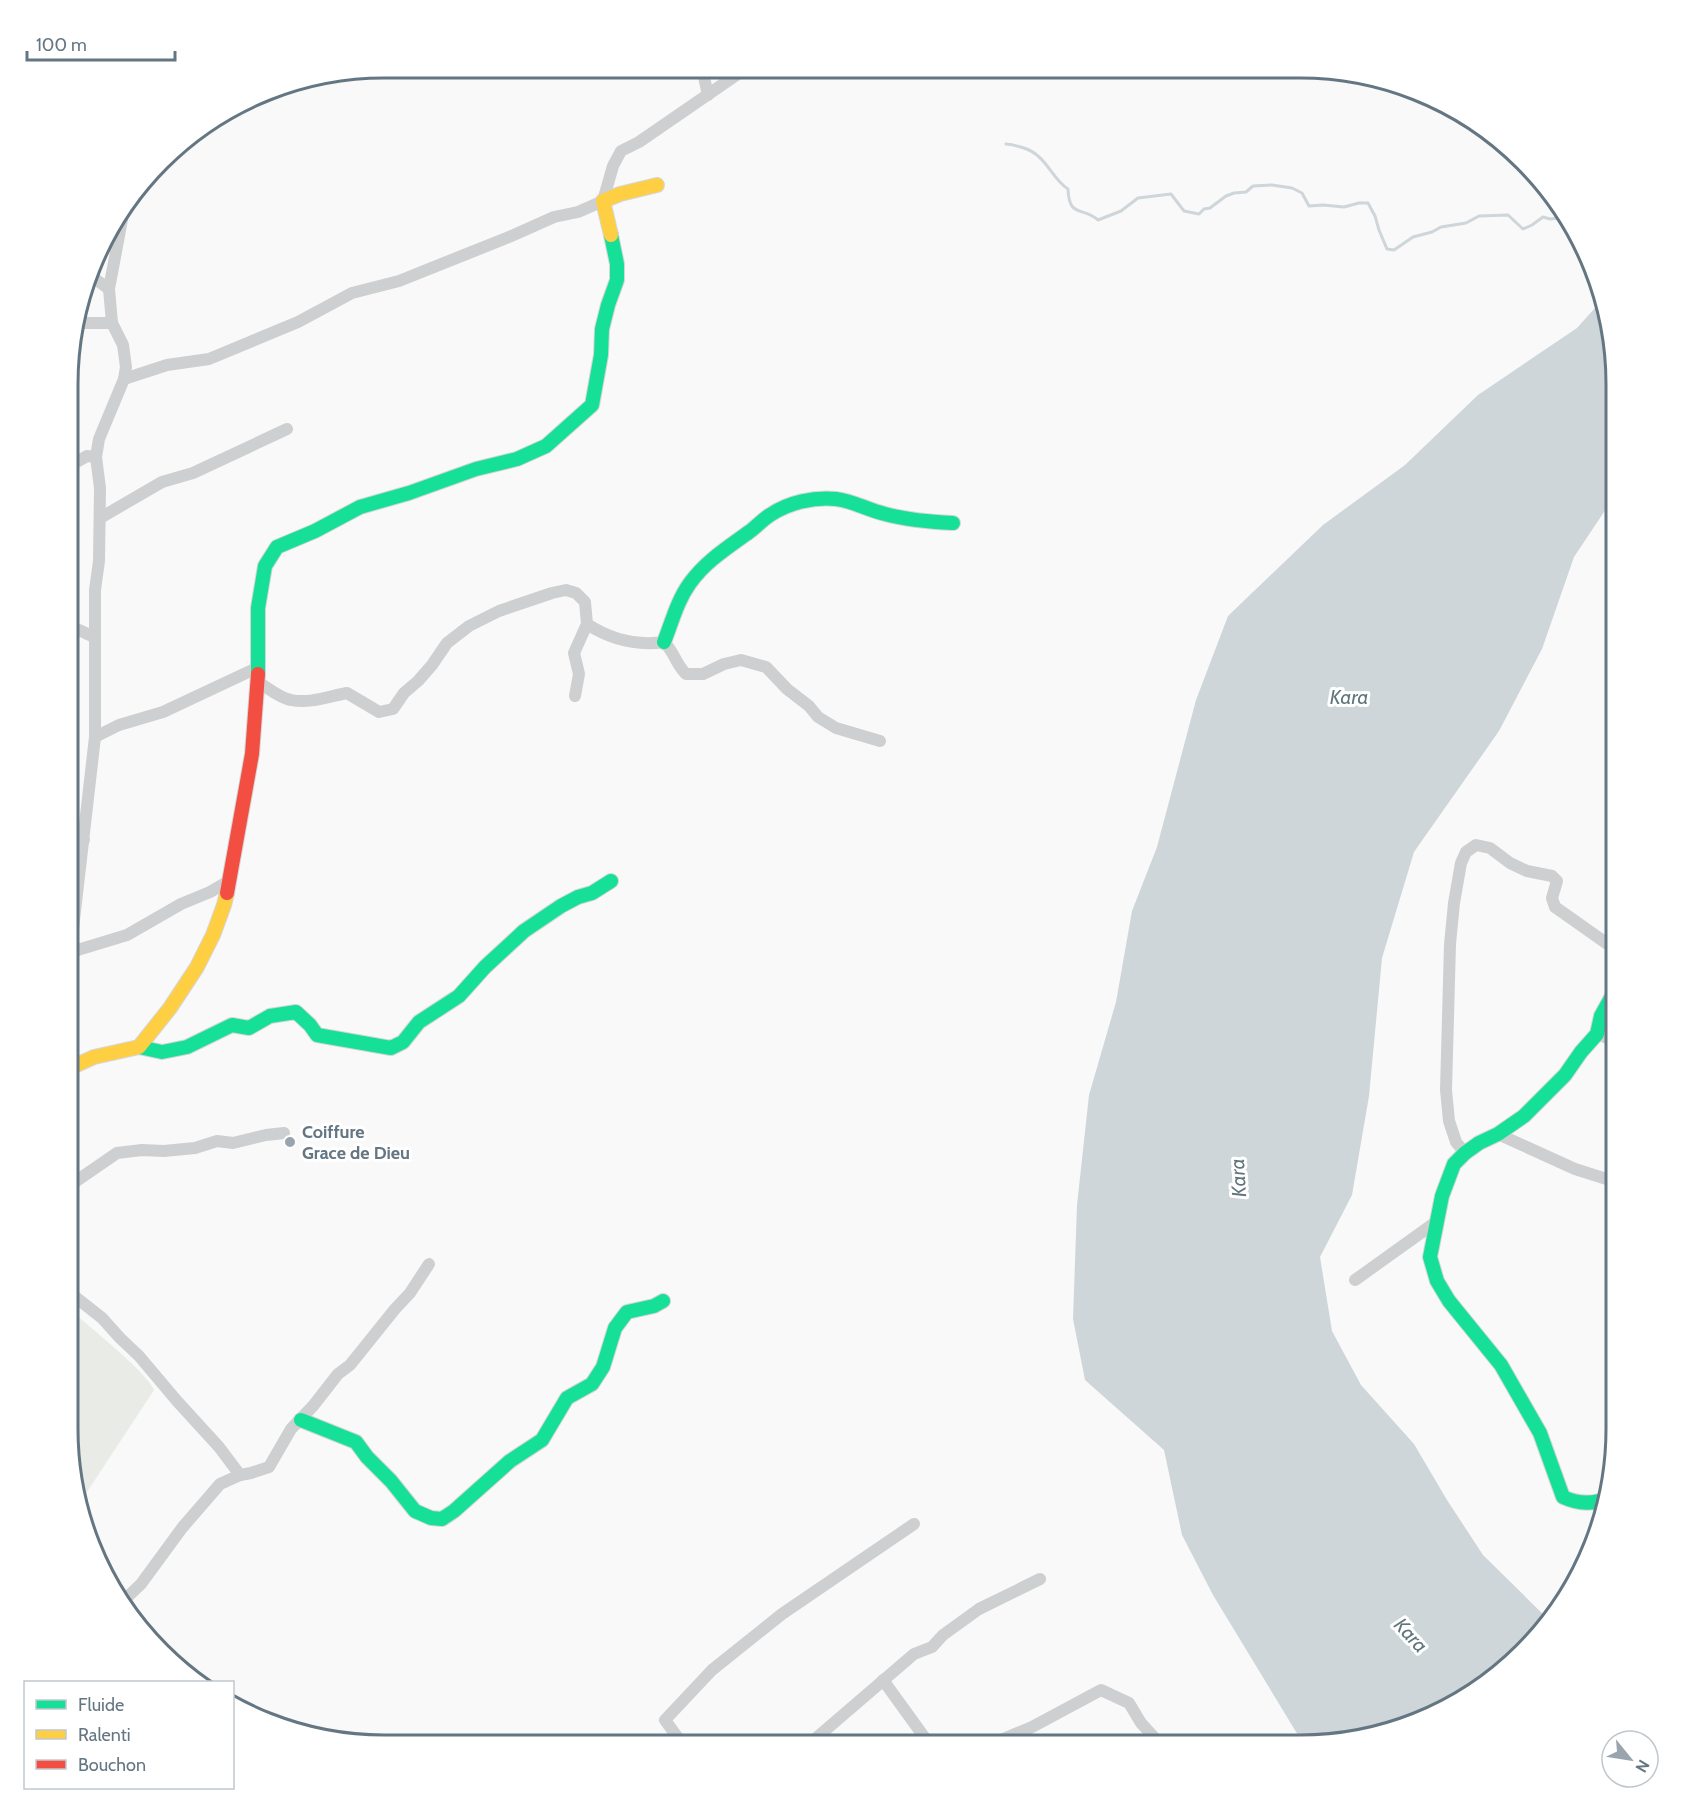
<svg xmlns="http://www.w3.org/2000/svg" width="1684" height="1813" font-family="Cabin,sans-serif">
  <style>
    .green { fill: #e8ebe6 }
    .water { fill: #ced6d9 }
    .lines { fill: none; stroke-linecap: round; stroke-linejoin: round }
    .stream { stroke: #ced6d9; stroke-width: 3 }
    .fast-casing { stroke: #d5d6d7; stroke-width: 16 }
    .slow-casing { stroke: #d5d6d7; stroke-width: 16 }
    .jam-casing { stroke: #d5d6d7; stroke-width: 16 }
    .street { stroke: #cecfd0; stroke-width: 12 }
    .fast { stroke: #16e098; stroke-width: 14 }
    .slow { stroke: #ffcf43; stroke-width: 14 }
    .jam { stroke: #f24e42; stroke-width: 14 }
    .poi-dot { fill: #99a4ac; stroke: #fff; stroke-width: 2 }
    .labels { text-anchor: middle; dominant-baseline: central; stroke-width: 6; stroke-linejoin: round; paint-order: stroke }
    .poi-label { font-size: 18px; font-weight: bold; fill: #657683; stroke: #fff; text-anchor: start }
    .water-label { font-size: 20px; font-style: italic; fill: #60757c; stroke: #fff }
    .rim { fill: none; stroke: #657683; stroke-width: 3 }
  </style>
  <rect width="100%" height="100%" fill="#f9f9f9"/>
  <path class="green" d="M 69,1309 C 87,1325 147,1372 154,1390 L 81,1501 L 78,1500 L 68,1450 Z"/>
  <path class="water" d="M 1603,299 L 1616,363 L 1616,494 L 1574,557 L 1542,649 L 1499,731 L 1414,852 L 1382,958 L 1369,1096 L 1352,1195 L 1320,1257 L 1332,1331 L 1361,1385 L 1414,1444 L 1447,1500 L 1483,1555 L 1550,1621 L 1538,1638 L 1476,1692 L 1402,1729 L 1321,1745 L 1304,1745 L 1213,1595 L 1182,1535 L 1164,1450 L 1085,1380 L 1073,1319 L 1077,1205 L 1089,1095 L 1116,1002 L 1132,911 L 1157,847 L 1196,700 L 1228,616 L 1323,525 L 1405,465 L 1478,395 L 1577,328 Z"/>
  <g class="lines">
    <path class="stream" d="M 1006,144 C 1016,145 1031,149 1038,156 C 1050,166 1055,181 1068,189 C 1069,219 1083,206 1098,220 L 1121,211 L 1138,198 L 1171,194 L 1184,211 L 1199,214 L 1204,209 L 1210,208 L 1226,196 L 1234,193 L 1246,192 L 1253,186 L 1272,185 L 1292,188 L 1302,193 L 1309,206 L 1323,205 L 1344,207 L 1359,203 L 1368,203 L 1375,216 L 1379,230 L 1387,249 L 1394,250 L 1413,237 L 1432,232 L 1441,227 L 1466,223 L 1479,216 L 1508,215 L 1523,229 L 1532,225 L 1543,217 L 1550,219 L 1568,217"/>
    <defs>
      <g id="fast">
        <path d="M 664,642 C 672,622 677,601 690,583 C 706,561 727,548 749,532 C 756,527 762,520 770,515 C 789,502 814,497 836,499 C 853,501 868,510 885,514 C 907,520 930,522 953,523"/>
        <path d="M 258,674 L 258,608 L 265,566 L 277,547 L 315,531 L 360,507 L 409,493 L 476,469 L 517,459 L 546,446 L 592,405 L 601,355 L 602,329 L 608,305 L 617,280 L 617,264 L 611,235"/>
        <path d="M 139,1047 L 162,1052 L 187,1047 L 232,1025 L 249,1028 L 270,1016 L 296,1012 L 310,1025 L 317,1035 L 391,1048 L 403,1042 L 419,1022 L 459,996 L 485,967 L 524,931 L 561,906 L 578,897 L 592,893 L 611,881"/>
        <path d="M 301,1420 L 356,1442 L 367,1457 L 391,1481 L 415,1511 L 431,1518 L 442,1519 L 454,1511 L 510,1461 L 542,1440 L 567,1398 L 592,1384 L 603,1367 L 615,1328 L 627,1312 L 654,1306 L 663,1301"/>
        <path d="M 1608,1498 C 1592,1505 1578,1504 1563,1497 L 1540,1433 L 1501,1365 L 1449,1301 L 1437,1281 L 1430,1257 L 1442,1196 L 1454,1164 L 1465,1153 L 1479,1143 L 1498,1134 L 1524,1116 L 1565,1075 L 1581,1052 L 1597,1034 L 1601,1016 L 1616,989"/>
      </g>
      <g id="slow">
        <path d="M 611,235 L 603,201 L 620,194 L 657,185"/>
        <path d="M 70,1068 L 94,1057 L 139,1047 L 170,1008 L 197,967 L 213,935 L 224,905 L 227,893"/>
      </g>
      <path id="jam" d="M 227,893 L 252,754 L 258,674"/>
    </defs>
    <use href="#fast" class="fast-casing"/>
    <use href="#slow" class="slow-casing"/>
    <use href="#jam" class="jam-casing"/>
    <g class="street">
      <path d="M 702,68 L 708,95"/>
      <path d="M 91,276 L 109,289"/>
      <path d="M 74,323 L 112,323"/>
      <path d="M 124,379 L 167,365 L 209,359 L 298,322 L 352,293 L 399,281 L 509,237 L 554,217 L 578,212 L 603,201 L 613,166 L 621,151 L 639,142 L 745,69"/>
      <path d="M 73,464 L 87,456 L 96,457"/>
      <path d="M 100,518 L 162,482 L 193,473 L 287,429"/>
      <path d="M 587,624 C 610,639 636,646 664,642 C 675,653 675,663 686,674 L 703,674 L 724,664 L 741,660 L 766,667 L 787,689 L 809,706 L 818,717 L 836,728 L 880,741"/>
      <path d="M 72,630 L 79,630 L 94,637"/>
      <path d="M 258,682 C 268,688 280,698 291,700 C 310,704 330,696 347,693 L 379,712 L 393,709 L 404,693 L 418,681 L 432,665 L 447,643 L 469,626 L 499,611 L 552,593 L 566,590 L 576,593 L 585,602 L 587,624 L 574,653 L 579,674 L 575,696"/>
      <path d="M 95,737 L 119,725 L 163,712 L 259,667"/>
      <path d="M 71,842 L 84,840"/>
      <path d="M 71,946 L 95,737 L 95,590 L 99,561 L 100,488 L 96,457 L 99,439 L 124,379 L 126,367 L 123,345 L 112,323 L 109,289 L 124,209"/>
      <path d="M 71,952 L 127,935 L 181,904 L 210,892 L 229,881"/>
      <path d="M 1597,1034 L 1616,1041"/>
      <path d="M 1498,1134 L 1575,1169 L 1616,1182"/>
      <path d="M 1465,1153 L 1456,1142 L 1449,1121 L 1446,1090 L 1450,944 L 1454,903 L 1461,863 L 1466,852 L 1476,845 L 1490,848 L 1510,863 L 1527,871 L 1552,876 L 1557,881 L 1552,898 L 1555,907 L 1616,950"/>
      <path d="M 69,1186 L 117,1153 L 142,1150 L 164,1151 L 195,1148 L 217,1141 L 233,1143 L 266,1135 L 284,1133"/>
      <path d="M 1355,1280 L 1436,1222"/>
      <path d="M 69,1292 L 102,1318 L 120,1338 L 139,1356 L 177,1401 L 219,1447 L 240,1475"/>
      <path d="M 120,1604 L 141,1584 L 182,1528 L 220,1484 L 240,1475 L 251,1473 L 269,1467 L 291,1429 L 313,1406 L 338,1374 L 350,1365 L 395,1309 L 410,1293 L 429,1264"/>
      <path d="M 883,1680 L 930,1745"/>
      <path d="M 683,1745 L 665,1720 L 712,1670 L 782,1614 L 914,1524"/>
      <path d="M 808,1745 L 914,1654 L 932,1647 L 943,1635 L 979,1609 L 1040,1579"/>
      <path d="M 989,1745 L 1032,1727 L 1101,1690 L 1129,1703 L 1141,1723 L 1161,1745"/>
    </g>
    <use href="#fast" class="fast"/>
    <use href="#slow" class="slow"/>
    <use href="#jam" class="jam"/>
  </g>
  <circle class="poi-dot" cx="290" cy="1142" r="6"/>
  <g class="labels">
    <g class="poi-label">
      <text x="302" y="1132">Coiffure<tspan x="302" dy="21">Grace de Dieu</tspan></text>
    </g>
    <g class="water-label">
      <text x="1349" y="697">Kara</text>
      <text transform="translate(1238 1178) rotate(-94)">Kara</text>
      <text transform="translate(1411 1635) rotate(47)">Kara</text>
    </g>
  </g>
  <path d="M0 0H1684V1813H0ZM384 78H1300A306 306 0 0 1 1606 384V1429A306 306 0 0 1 1300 1735H384A306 306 0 0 1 78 1429V384A306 306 0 0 1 384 78Z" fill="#fff" fill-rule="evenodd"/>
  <path class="rim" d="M384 78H1300A306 306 0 0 1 1606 384V1429A306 306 0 0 1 1300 1735H384A306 306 0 0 1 78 1429V384A306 306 0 0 1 384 78Z"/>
  <rect x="24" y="1681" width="210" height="108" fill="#ffffff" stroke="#c1c8cd" stroke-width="1.5"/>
  <rect x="36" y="1700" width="30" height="9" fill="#16e098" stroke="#c1c8cd" stroke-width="1.5"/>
  <text x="78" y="1711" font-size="18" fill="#657683">Fluide</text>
  <rect x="36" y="1730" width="30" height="9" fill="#ffcf43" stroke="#c1c8cd" stroke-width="1.5"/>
  <text x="78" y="1741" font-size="18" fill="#657683">Ralenti</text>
  <rect x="36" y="1760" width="30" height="9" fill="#f24e42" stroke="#c1c8cd" stroke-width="1.5"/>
  <text x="78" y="1771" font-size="18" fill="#657683">Bouchon</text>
  <g transform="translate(1630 1759) rotate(120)"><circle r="28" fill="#ffffff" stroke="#c1c8cd" stroke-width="1.5"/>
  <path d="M0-4.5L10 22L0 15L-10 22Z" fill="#99a4ac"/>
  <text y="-9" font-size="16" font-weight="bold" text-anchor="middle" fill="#657683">N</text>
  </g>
  <path d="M27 51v9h148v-9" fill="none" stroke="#657683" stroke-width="3"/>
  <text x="36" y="51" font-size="18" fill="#657683" stroke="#ffffff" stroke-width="4.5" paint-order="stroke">100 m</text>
</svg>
